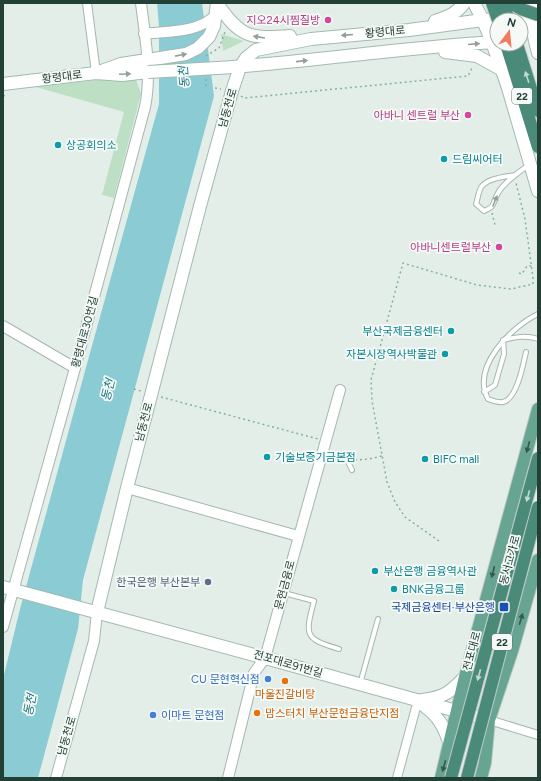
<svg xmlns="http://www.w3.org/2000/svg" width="541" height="781" font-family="Figtree,'Noto Sans KR',sans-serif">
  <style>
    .green { fill: #bddfc4 }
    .water { fill: #8bccd4 }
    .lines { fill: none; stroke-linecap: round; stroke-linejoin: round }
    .service-casing { stroke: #a6b6b0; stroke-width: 6 }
    .minor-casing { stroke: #a6b6b0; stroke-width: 10 }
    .tertiary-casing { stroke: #a6b6b0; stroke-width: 12 }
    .secondary-casing { stroke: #a2bab0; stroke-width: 14 }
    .primary-casing { stroke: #c1cac7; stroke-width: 14 }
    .trunk-casing { stroke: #c1cac7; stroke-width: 14 }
    .path { stroke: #84b2a1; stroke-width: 1.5; stroke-dasharray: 2 3; stroke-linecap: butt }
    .service { stroke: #fff; stroke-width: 4 }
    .minor { stroke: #fff; stroke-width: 8 }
    .tertiary { stroke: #fff; stroke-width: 10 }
    .secondary { stroke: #fff; stroke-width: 12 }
    .primary { stroke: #67a592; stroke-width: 12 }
    .trunk { stroke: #4a8a78; stroke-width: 12 }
    .secondary-bridge-casing { stroke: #a2bab0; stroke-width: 14; stroke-linecap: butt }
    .trunk-bridge-casing { stroke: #c1cac7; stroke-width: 14; stroke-linecap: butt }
    .secondary-bridge { stroke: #fff; stroke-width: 12 }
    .trunk-bridge { stroke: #4a8a78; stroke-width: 12 }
    .oneway { fill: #91a09b }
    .oneway2 { fill: #c2d8d1 }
    .oneway3 { fill: #34594e }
    .hotel-dot { fill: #d1479c; stroke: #f5faf7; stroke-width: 1.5 }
    .culture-dot { fill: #0f9aa8; stroke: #f5faf7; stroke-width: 1.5 }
    .service-dot { fill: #5c6f8a; stroke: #f5faf7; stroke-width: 1.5 }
    .transit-dot { fill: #1a4fb4; stroke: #f5faf7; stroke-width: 1.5 }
    .shop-dot { fill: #3f7fe0; stroke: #f5faf7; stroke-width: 1.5 }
    .food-dot { fill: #e8710a; stroke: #f5faf7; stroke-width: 1.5 }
    .labels { text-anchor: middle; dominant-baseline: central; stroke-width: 3.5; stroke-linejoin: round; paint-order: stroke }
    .shield { fill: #f5faf7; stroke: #627871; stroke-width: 1 }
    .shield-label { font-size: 10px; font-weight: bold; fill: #234037 }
    .hotel-label { font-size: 11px; fill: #b23c85; stroke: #f5faf7; text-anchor: end }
    .street-label { font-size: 11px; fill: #234037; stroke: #f5faf7 }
    .culture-label { font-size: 11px; fill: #0d838f; stroke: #f5faf7; text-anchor: start }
    .service-label { font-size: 11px; fill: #4e5e75; stroke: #f5faf7; text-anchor: end }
    .transit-label { font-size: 11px; fill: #164399; stroke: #f5faf7; text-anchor: end }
    .shop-label { font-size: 11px; fill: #366cbe; stroke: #f5faf7; text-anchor: end }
    .food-label { font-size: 11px; fill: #c56008; stroke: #f5faf7 }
    .water-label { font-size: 12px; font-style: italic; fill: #1a737f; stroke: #f5faf7 }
  </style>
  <rect width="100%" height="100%" fill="#e4eee9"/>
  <g class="green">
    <path d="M 221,34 L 244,41 L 223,51 Z"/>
    <path d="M 127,77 L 136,80 L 141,94 L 114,198 L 102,195 L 124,112 L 36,87 L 115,78 Z"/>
  </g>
  <path class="water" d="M 157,3 L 202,3 L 214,96 L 83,580 L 78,629 L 38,778 L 3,778 L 3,679 L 20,609 L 85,371 L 159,104 L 159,26 Z"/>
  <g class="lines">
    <defs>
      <g id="service">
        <path d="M 515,175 C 505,177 489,178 482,186 C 478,191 478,199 476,204 L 484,211 C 496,206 492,204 497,195 C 501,185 520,171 529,165"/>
        <path d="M 526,352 C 523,365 517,399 503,402 C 498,403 493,401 488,399 C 471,367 511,327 538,314"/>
        <path d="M 484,392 L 495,385 L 504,354 L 503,340 C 515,337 526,335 538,339"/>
        <path d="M 322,454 L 347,460 L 352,470"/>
        <path d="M 284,593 L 314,601 C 305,635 304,639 339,649"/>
        <path d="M 360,684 L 378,619"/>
      </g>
      <g id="minor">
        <path d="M 87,3 L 96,73"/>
        <path d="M 489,720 L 538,735"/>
        <path d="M 397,778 L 418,700"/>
      </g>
      <g id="tertiary">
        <path d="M 144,34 C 169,31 198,33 216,15"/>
        <path d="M 3,326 L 75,368"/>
        <path d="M 127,488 L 298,536"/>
        <path d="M 3,627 L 75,368 L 145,107 C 152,73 145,37 141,3"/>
        <path d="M 56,778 L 94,641 L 97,612"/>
        <path d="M 228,778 L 254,673 L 265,658 L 340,390"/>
      </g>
      <g id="secondary">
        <path d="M 217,3 C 240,38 251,39 290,36"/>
        <path d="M 474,3 C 489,30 498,59 508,88 C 518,122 528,156 538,191"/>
        <path d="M 531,3 C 531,20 533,36 538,53"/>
        <path d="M 435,21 C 446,17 457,14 464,3"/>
        <path d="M 445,52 L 477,56 L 502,70"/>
        <path d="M 217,68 C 311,62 404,47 497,42"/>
        <path d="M 96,73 L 121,64 L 186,54 L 198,48 L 209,37 L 214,26 L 217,3"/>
        <path d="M 3,84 L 96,73 L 122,75 L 148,72"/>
        <path d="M 3,587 L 265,658 L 489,720"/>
        <path d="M 97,612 L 127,488 L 200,206 L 232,91 L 240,67 L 246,58 L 256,50 L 311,39 L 409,30 L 483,20 L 538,17"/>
        <path d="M 422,700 C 445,697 449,693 465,677"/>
        <path d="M 423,705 C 439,717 444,726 450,745"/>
      </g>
      <g id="primary">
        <path d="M 441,778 L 465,677 L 538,409"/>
        <path d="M 481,778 L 485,763 L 489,720 L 512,651 L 538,560"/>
      </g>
      <g id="trunk">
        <path d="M 506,44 L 538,147"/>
        <path d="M 517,44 L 538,111"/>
      </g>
    </defs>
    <use href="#service" class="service-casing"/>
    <use href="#minor" class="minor-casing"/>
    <use href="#tertiary" class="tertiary-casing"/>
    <use href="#secondary" class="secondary-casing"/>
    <use href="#primary" class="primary-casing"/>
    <use href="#trunk" class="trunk-casing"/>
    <g class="path">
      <path d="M 206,56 L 219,48 L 225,32"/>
      <path d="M 206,79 L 206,89"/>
      <path d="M 215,88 L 221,89"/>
      <path d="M 3,96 L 8,95"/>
      <path d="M 241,96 L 244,98 L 468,76 L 473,66"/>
      <path d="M 492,213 L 495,225"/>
      <path d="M 519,273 L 522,274 L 527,266 L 532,266"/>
      <path d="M 134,389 L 141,391"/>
      <path d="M 161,397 L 318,439"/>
      <path d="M 355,460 L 369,459 L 382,456"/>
      <path d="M 439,541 L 405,517 L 395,502 L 387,482 L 372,401 L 371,380 L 403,263 L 477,285 L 511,289 L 533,284 L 533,278 L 525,219 L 516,183"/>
    </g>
    <use href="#service" class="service"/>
    <use href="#minor" class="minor"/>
    <use href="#tertiary" class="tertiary"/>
    <use href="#secondary" class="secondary"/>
    <use href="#primary" class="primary"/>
    <use href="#trunk" class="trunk"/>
    <defs>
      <path id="secondary-bridge" d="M 148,72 L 217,68"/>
      <g id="trunk-bridge">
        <path d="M 492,3 L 498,20"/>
        <path d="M 503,3 L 509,20"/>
        <path d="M 510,3 L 521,9 L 538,15"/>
        <path d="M 451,778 L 538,458"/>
        <path d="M 467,778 L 538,507"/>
      </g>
    </defs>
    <use href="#secondary-bridge" class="secondary-bridge-casing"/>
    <use href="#trunk-bridge" class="trunk-bridge-casing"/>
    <use href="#secondary-bridge" class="secondary-bridge"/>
    <use href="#trunk-bridge" class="trunk-bridge"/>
  </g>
  <defs><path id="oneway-solid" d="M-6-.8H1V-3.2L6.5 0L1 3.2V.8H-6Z"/></defs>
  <g class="oneway">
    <use href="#oneway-solid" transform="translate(347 35) rotate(175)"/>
    <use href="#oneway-solid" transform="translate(259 37) rotate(-171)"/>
    <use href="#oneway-solid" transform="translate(474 44) rotate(-5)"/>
    <use href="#oneway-solid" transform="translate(181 55) rotate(-11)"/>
    <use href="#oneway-solid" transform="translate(302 61) rotate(-6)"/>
    <use href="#oneway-solid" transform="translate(125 74) rotate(-3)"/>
    <use href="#oneway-solid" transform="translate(495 201) rotate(-68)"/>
  </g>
  <g class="oneway2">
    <use href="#oneway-solid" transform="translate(527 77) rotate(-108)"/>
    <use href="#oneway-solid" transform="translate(528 496) rotate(105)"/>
    <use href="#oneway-solid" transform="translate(479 675) rotate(105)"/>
  </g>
  <g class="oneway3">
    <use href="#oneway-solid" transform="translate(528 447) rotate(105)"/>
    <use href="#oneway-solid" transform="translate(493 572) rotate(105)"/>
    <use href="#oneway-solid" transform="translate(521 619) rotate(-74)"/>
    <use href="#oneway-solid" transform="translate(444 766) rotate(105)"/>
  </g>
  <g class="hotel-dot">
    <circle cx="328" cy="20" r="4"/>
    <circle cx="468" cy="115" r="4"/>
    <circle cx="499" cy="247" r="4"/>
  </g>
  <g class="culture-dot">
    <circle cx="58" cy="145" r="4"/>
    <circle cx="444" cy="159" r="4"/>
    <circle cx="451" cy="331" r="4"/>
    <circle cx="445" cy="354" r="4"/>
    <circle cx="267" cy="457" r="4"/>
    <circle cx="425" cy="459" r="4"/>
    <circle cx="375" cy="571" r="4"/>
    <circle cx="394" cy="589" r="4"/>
  </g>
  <circle class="service-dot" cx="208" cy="582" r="4"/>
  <rect class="transit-dot" x="499" y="602" width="10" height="10" rx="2"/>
  <g class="shop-dot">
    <circle cx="268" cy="679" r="4"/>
    <circle cx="153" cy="715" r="4"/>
  </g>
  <g class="food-dot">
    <circle cx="285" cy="681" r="4"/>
    <circle cx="257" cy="713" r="4"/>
  </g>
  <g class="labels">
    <g class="shield">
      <rect x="512" y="88" width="20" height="16" rx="3"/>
      <rect x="492" y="634" width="20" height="16" rx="3"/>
    </g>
    <g class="shield-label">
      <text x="522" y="96">22</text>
      <text x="502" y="642">22</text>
    </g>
    <g class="hotel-label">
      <text x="320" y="20">지오24시찜질방</text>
      <text x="460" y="115">아바니 센트럴 부산</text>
      <text x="491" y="247">아바니센트럴부산</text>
    </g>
    <g class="street-label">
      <text transform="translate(385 32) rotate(-5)">황령대로</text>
      <text transform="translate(62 77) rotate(-7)">황령대로</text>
      <text transform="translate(228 108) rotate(-74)">남동천로</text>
      <text transform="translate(85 332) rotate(-75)">황령대로30번길</text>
      <text transform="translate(144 422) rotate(-75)">남동천로</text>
      <text transform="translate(510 560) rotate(-75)">동서고가로</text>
      <text transform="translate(285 585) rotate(-75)">문현금융로</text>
      <text transform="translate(472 651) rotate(-75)">전포대로</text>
      <text transform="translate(288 664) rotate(16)">전포대로91번길</text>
      <text transform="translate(67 736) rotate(-74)">남동천로</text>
    </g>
    <g class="culture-label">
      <text x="66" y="145">상공회의소</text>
      <text x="452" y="159">드림씨어터</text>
      <text x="443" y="331" text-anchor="end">부산국제금융센터</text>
      <text x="437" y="354" text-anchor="end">자본시장역사박물관</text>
      <text x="275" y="457">기술보증기금본점</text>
      <text x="433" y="459">BIFC mall</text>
      <text x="383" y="571">부산은행 금융역사관</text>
      <text x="402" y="589">BNK금융그룹</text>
    </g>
    <g class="service-label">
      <text x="200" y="582">한국은행 부산본부</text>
    </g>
    <g class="transit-label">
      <text x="495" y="607">국제금융센터·부산은행</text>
    </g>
    <g class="shop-label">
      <text x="260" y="679">CU 문현혁신점</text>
      <text x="161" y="715" text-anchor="start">이마트 문현점</text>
    </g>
    <g class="food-label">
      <text x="285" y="694">마울진갈비탕</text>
      <text x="265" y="713" text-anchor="start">맘스터치 부산문현금융단지점</text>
    </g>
    <g class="water-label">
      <text transform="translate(184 77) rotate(-95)">동천</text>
      <text transform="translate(108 390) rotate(-76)">동천</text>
      <text transform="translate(30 705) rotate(-79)">동천</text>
    </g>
  </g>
  <rect width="541" height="781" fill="none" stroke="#234037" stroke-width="8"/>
  <g transform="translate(509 32) rotate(16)"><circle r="19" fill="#f5faf7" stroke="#a1b0aa"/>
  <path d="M0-3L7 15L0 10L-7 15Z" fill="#f5795b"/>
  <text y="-6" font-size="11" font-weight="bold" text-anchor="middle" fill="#234037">N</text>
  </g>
</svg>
